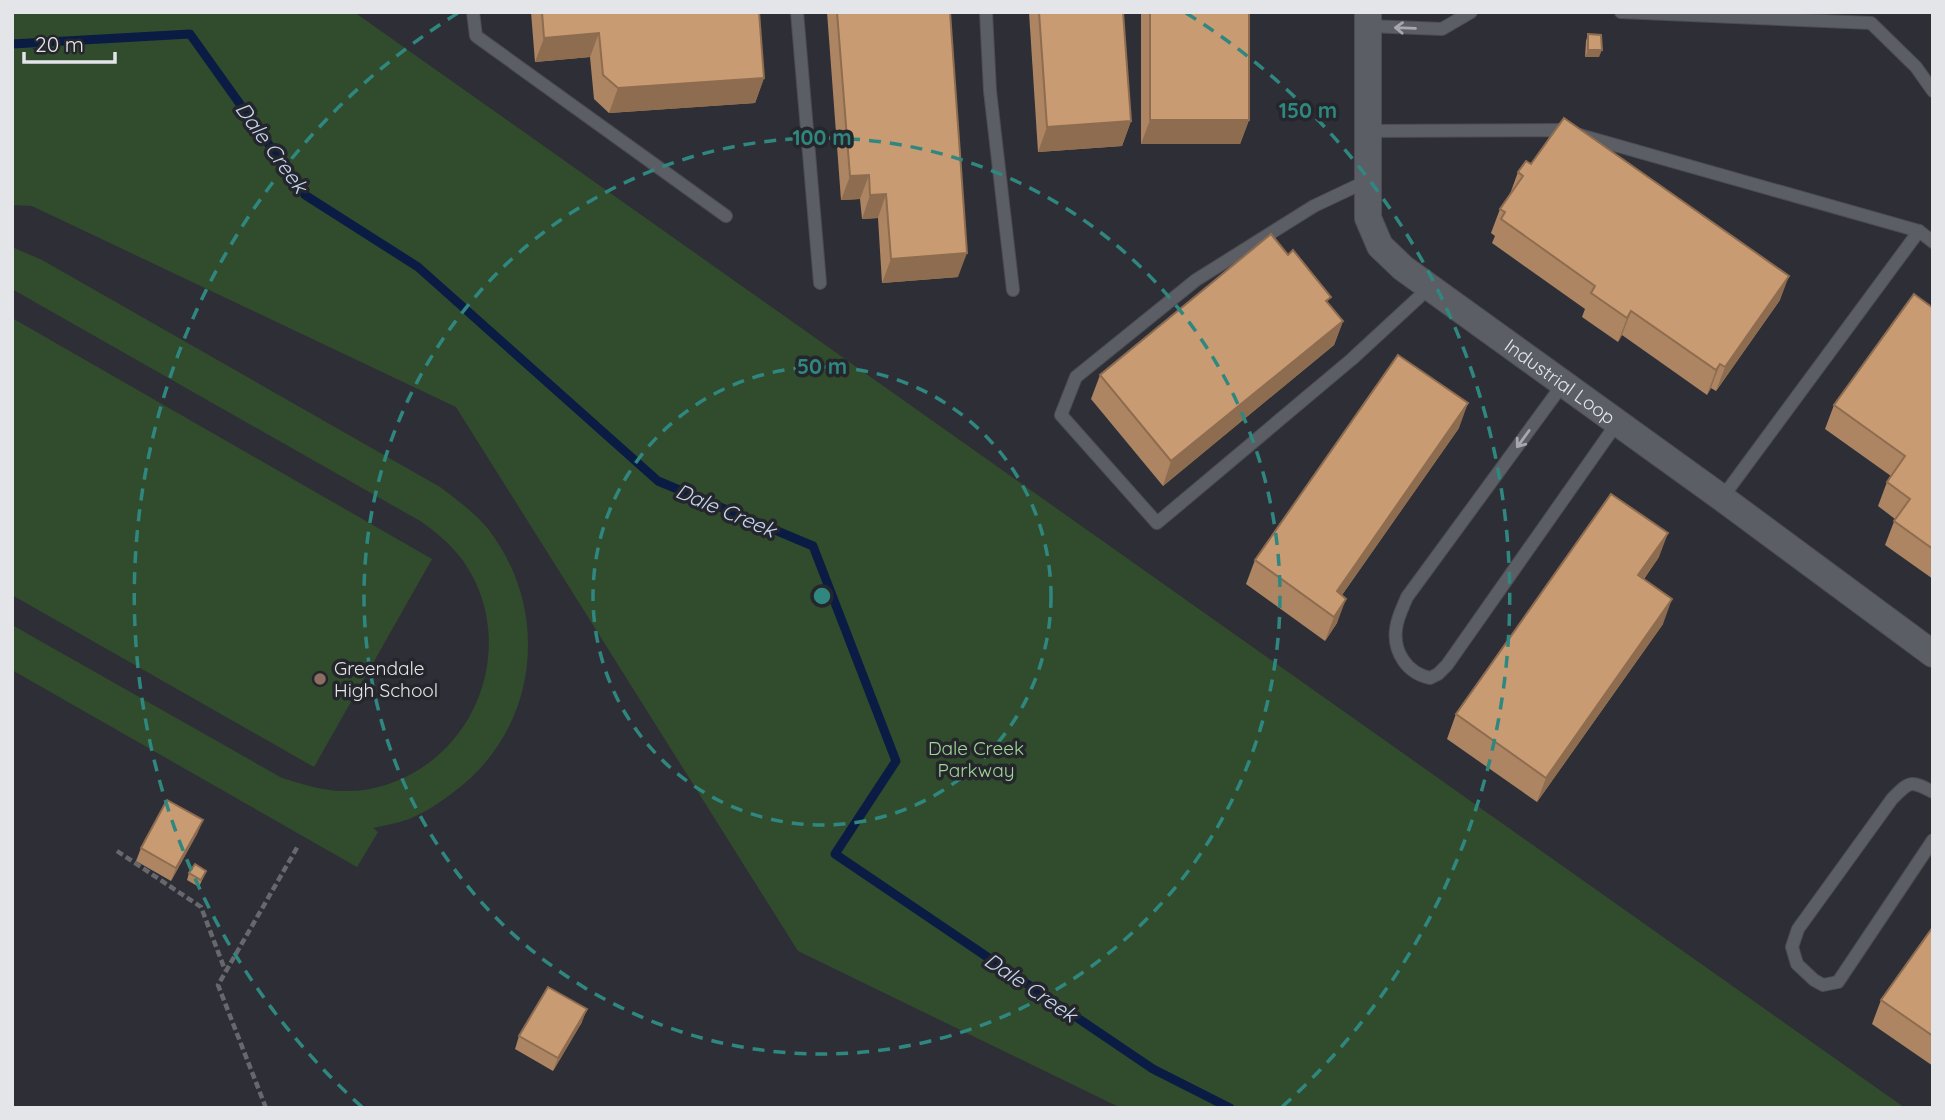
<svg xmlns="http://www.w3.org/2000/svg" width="1945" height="1120" font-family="Quicksand,sans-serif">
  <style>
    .green { fill: #314c2c }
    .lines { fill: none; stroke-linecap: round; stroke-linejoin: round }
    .stream { stroke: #0b1c44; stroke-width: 9 }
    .service-casing { stroke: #4c4d52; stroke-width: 14 }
    .minor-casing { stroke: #4c4d52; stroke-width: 28 }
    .path { stroke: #67686e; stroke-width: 4.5; stroke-dasharray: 7 3.5; stroke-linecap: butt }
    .service { stroke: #5c5e65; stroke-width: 12 }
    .minor { stroke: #5c5e65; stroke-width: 26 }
    .wall { fill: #ad8562 }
    .shaded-wall { fill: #8d6c50 }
    .building { fill: #c99b72; stroke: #8d6c50; stroke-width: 2 }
    .oneway { stroke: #a7a8ae }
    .ring { fill: none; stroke: #2f8780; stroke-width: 3.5; stroke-dasharray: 12 9 }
    .education-dot { fill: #8d6e63; stroke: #25262c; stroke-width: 2.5 }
    .labels { text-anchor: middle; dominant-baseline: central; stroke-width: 7; stroke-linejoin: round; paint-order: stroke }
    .street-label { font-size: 19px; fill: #e4e5e9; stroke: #25262c }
    .poi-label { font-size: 19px; fill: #e4e5e9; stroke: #25262c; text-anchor: start }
    .park-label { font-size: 19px; fill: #a0d896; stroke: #25262c }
    .water-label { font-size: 21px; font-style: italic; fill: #c6d5f2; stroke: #25262c }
    .centre { fill: #2f8780; stroke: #25262c; stroke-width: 3.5 }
    .ring-label { font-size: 21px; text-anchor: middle; font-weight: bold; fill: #2f8780; stroke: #25262c; stroke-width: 7; stroke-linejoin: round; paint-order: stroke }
  </style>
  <rect width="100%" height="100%" fill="#2e2f36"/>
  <g class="green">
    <path d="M 12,12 L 354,12 L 1905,1108 L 1121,1108 L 798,951 L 456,407 L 32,206 L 12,205 Z"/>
    <path d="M 12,247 L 42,260 L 440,487 C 457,500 475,513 488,529 C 552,611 538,729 455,791 C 441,802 426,812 409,819 C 398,823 385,825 373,828 L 378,832 L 357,867 L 12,670 L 12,625 L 282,778 C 302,784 322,791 344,791 C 371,792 398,783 420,769 C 490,725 512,626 461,558 C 450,544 437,533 422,522 L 12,289 Z"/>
    <path d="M 12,318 L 432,559 L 314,767 L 12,595 Z"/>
  </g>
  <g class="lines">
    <path class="stream" d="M 12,44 L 190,34 L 305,195 L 418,267 L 658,481 L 813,546 L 896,761 L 835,854 L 1153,1069 L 1230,1108"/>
    <defs>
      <g id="service">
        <path d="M 473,12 L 476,36 L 726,216"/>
        <path d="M 797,12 L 820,283"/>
        <path d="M 986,12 L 990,91 L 1013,290"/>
        <path d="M 1621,12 L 1871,23 L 1916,67 L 1933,91"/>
        <path d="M 1368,26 L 1442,29 L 1471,12"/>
        <path d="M 1369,131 L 1562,130 L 1919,231"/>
        <path d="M 1369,180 L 1314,206 L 1196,280 L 1076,377 L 1061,415 L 1157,523 L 1352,359 L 1430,287"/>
        <path d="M 1563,384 L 1407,597 C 1403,607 1397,618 1396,629 C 1393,652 1407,673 1430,678 L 1438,674 L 1447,665 L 1617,423"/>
        <path d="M 1722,498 L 1919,231 L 1933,242"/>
        <path d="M 1933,792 C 1910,780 1910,781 1892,799 L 1798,929 L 1792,947 L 1797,964 L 1814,980 L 1823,985 L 1838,982 L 1933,840"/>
      </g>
      <g id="minor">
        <path id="s1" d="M 1368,12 L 1368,218 L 1380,246 L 1403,268 L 1722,498 L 1933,654"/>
      </g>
    </defs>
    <use href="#service" class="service-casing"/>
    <use href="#minor" class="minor-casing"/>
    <g class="path">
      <path d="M 117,851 L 201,907 L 225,970"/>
      <path d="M 266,1108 L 218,985 L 298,846"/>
    </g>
    <use href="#service" class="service"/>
    <use href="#minor" class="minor"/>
  </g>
  <g class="wall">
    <path d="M 531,12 L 759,12 L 764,78 L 755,103 L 609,113 L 594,99 L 590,57 L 535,62 Z"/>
    <path d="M 827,12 L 950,12 L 958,277 L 882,283 L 878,218 L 862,219 L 860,199 L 841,200 Z"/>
    <path d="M 1029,12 L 1123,12 L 1131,121 L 1122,146 L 1038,152 Z"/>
    <path d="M 1141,12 L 1249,12 L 1249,120 L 1240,144 L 1141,144 Z"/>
    <path d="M 1588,34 L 1599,57 L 1585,57 L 1586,41 Z"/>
    <path d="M 1531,164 L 1780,300 L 1716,391 L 1711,388 L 1707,395 L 1622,335 L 1618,342 L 1582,317 L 1585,309 L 1492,243 L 1495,236 L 1491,233 L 1500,209 L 1510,194 L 1518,172 Z"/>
    <path d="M 1328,304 L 1343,321 L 1334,345 L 1163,486 L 1091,399 L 1100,375 Z"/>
    <path d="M 1933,308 L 1933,579 L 1885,545 L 1895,519 L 1878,506 L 1887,482 L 1891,476 L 1825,429 L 1834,405 Z"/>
    <path d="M 1459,428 L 1342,595 L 1337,623 L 1325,641 L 1246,584 L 1255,560 Z"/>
    <path d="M 1659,557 L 1644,579 L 1663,624 L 1537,802 L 1447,739 L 1456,714 Z"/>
    <path d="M 198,832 L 171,881 L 136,861 L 141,848 Z"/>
    <path d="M 206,871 L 199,887 L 187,880 L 189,873 Z"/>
    <path d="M 1933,927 L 1933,1066 L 1872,1024 L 1881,1000 Z"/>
    <path d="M 582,1022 L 553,1071 L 515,1049 L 519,1036 Z"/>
  </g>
  <g class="shaded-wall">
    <path d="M 599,33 L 590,57 L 535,62 L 544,38 Z"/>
    <path d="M 1588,50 L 1602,50 L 1599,57 L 1585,57 Z"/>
    <path d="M 764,78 L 755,103 L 609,113 L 618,88 Z"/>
    <path d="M 1150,120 L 1249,120 L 1240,144 L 1141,144 Z"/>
    <path d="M 1131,121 L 1122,146 L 1038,152 L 1047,127 Z"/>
    <path d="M 869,175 L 860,199 L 841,200 L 850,176 Z"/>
    <path d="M 886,194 L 878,218 L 862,219 L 870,195 Z"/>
    <path d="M 967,253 L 958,277 L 882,283 L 891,259 Z"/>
    <path d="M 1789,276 L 1780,300 L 1716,391 L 1725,367 Z"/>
    <path d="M 1631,311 L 1622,335 L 1618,342 L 1627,318 Z"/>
    <path d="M 1343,321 L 1334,345 L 1163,486 L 1171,461 Z"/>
    <path d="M 1720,364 L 1711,388 L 1707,395 L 1716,370 Z"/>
    <path d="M 1468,403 L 1459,428 L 1328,615 L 1337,591 Z"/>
    <path d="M 1668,533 L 1659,557 L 1629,599 L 1638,575 Z"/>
    <path d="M 1346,599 L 1337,623 L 1325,641 L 1334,617 Z"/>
    <path d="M 1672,599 L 1663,624 L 1537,802 L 1546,778 Z"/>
    <path d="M 203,820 L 198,832 L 171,881 L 176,868 Z"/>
    <path d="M 587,1009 L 582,1022 L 553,1071 L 558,1058 Z"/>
  </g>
  <g class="building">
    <path d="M 542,12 L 759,12 L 764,78 L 618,88 L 603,75 L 599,33 L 544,38 Z"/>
    <path d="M 837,12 L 950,12 L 967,253 L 891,259 L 886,194 L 870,195 L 869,175 L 850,176 Z"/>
    <path d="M 1039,12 L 1123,12 L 1131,121 L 1047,127 Z"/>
    <rect x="1150" y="12" width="99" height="108"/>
    <path d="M 1588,34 L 1601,35 L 1602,50 L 1588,50 Z"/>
    <path d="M 1564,118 L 1789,276 L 1725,367 L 1720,364 L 1716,370 L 1631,311 L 1627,318 L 1591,293 L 1595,286 L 1501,219 L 1505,212 L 1500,209 L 1523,176 L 1518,172 L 1526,161 L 1531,164 Z"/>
    <path d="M 1271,234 L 1288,255 L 1293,250 L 1331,297 L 1326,301 L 1343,321 L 1171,461 L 1100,375 Z"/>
    <path d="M 1914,294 L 1933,308 L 1933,549 L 1894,521 L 1910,499 L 1887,482 L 1905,456 L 1834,405 Z"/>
    <path d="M 1398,355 L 1468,403 L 1337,591 L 1346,599 L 1334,617 L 1255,560 Z"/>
    <path d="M 1611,494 L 1668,533 L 1638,575 L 1672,599 L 1546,778 L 1456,714 Z"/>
    <path d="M 167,800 L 203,820 L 176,868 L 141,848 Z"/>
    <path d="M 195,864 L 206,871 L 201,880 L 189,873 Z"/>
    <path d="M 1933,927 L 1933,1036 L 1881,1000 Z"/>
    <path d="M 548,987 L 587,1009 L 558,1058 L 519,1036 Z"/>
  </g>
  <defs><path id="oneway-shaft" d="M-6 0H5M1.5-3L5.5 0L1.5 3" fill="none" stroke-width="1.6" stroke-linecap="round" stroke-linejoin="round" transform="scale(1.75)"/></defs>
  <g class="oneway">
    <use href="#oneway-shaft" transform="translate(1405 28) rotate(-178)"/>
    <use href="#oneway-shaft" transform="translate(1523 439) rotate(126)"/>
  </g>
  <g class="ring">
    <circle cx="822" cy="596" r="229"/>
    <circle cx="822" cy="596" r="458"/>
    <path d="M362 1107A687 687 0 0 1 458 13M1186 13A687 687 0 0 1 1282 1107"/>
  </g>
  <circle class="education-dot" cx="320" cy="679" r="7"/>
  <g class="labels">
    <g class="street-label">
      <text stroke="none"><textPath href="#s1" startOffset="462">Industrial Loop</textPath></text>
    </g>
    <g class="poi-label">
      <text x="334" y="668">Greendale<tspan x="334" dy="22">High School</tspan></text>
    </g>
    <g class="park-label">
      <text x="976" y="748">Dale Creek<tspan x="976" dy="22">Parkway</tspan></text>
    </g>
    <g class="water-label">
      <text transform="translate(272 147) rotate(54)">Dale Creek</text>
      <text transform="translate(726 510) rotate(23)">Dale Creek</text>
      <text transform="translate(1031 987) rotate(34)">Dale Creek</text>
    </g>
  </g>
  <circle cx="822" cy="596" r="10" class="centre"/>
  <g class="ring-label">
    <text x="1308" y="118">150 m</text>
    <text x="822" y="145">100 m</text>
    <text x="822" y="374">50 m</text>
  </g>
  <rect width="1945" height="1120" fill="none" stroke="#e4e5e9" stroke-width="28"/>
  <path d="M24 52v10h91v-10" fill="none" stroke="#e4e5e9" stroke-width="3.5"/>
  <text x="35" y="52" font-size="21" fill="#e4e5e9" stroke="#25262c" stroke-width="5" paint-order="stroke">20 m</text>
</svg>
